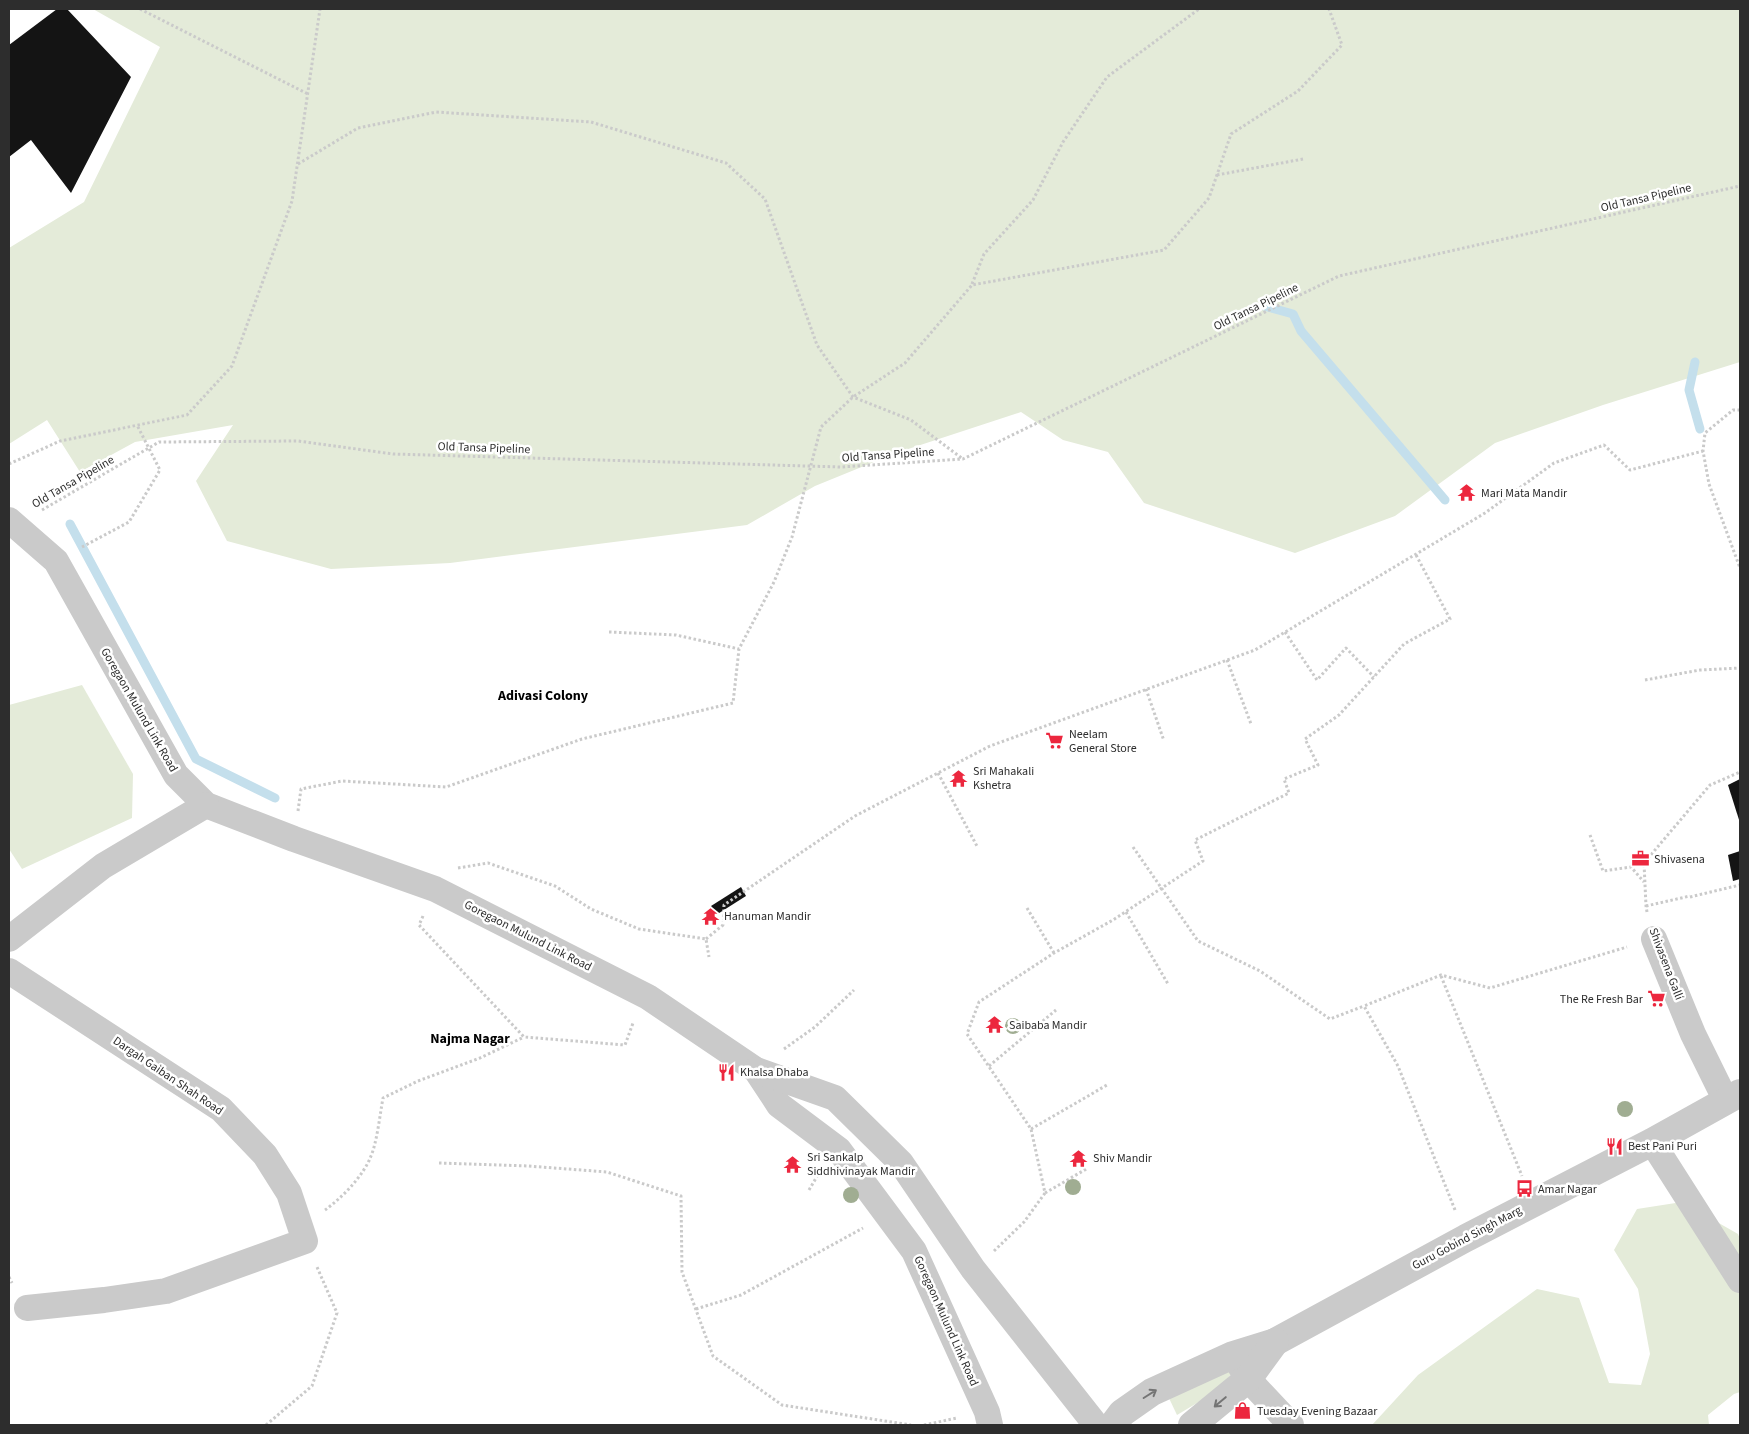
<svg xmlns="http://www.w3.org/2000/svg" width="1749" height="1434" font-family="'Source Sans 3',sans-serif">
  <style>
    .green { fill: #e4ebd9 }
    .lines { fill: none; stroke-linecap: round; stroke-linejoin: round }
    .stream { stroke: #c4dfec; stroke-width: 9 }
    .building { fill: #141414 }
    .path { stroke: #cacaca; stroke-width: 3; stroke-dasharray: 2.5 2.5; stroke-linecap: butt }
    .minor { stroke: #cacaca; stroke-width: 26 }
    .tertiary { stroke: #cacaca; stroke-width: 28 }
    .tree { fill: #a0ad92 }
    .oneway { stroke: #747474 }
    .labels { text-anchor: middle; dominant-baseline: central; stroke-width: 5; stroke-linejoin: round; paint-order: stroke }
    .street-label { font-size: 12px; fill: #2d2d2d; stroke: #fff }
    .poi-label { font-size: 12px; fill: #2d2d2d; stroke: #fff; text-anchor: start }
    .neighbourhood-label { font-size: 14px; font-weight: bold; fill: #000; stroke: #fff }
  </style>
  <rect width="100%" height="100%" fill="#fff"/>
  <g class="green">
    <path d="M 93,9 L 1740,9 L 1740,362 L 1603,405 L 1495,443 L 1395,516 L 1295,553 L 1144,503 L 1108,452 L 1063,440 L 1021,412 L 896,453 L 815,486 L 747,525 L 450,563 L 331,569 L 227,541 L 196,481 L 233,425 L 135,442 L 80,472 L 47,420 L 9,444 L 9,248 L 84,202 L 160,47 Z"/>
    <path d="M 82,685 L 133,774 L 132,818 L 22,869 L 9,849 L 9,705 Z"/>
    <path d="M 1682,1202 L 1738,1234 L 1740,1239 L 1740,1392 L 1734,1394 L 1708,1415 L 1709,1425 L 1372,1425 L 1418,1375 L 1537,1289 L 1579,1298 L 1609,1383 L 1641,1385 L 1650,1354 L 1638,1289 L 1614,1250 L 1637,1209 Z"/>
    <path d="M 1238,1366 L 1217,1391 L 1177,1415 L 1168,1396 Z"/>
  </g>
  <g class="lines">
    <g class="stream">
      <path d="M 1264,306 L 1293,314 L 1301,331 L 1445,500"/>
      <path d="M 1695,362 L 1689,390 L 1700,429"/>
      <path d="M 70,524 L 196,759 L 275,798"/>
    </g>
  </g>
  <g class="building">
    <path d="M 57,9 L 67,9 L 131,77 L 71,193 L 31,140 L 9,157 L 9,45 Z"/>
    <path d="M 1740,779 L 1740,823 L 1728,785 Z"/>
    <path d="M 1740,851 L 1740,879 L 1733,881 L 1728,855 Z"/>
    <path d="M 741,887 L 746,896 L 716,915 L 711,906 Z"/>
  </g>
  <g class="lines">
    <g class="path">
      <path d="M 140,9 L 308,94"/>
      <path d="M 298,164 L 358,128 L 436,112 L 591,122 L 726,163 L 765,199 L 817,345 L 853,397 L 911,420 L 963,459"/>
      <path d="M 1217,175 L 1303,159"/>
      <path d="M 972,284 L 984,254 L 1033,200 L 1063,142 L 1107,77 L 1199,9"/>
      <path d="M 1740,410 L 1733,410 L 1705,433 L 1703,451 L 1709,484 L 1740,568"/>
      <path d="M 9,464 L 60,441 L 187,415 L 232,366 L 292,201 L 320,9"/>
      <path d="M 42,510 L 159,442 L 298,441 L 393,454 L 841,467 L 963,459 L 1339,276 L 1740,186"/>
      <path d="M 82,547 L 129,522 L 160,470 L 137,425"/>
      <path d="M 609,632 L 676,635 L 739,649"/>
      <path d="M 1285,632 L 1317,680 L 1346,648 L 1374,677"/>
      <path d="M 1227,660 L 1251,724"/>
      <path d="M 1645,680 L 1700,670 L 1740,668"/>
      <path d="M 1146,689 L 1164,741"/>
      <path d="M 938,773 L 978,848"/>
      <path d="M 298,811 L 301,789 L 342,781 L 446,787 L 582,739 L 733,703 L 739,649 L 774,582 L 792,537 L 821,427 L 853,397 L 905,363 L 972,285 L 1164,250 L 1209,198 L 1231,134 L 1298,91 L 1342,45 L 1329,9"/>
      <path d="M 1590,835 L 1603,871 L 1631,867 L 1644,882"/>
      <path d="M 1133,847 L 1198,941 L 1260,971 L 1330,1019 L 1364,1006"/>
      <path d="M 458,868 L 488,863 L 555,886 L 591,909 L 639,929 L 706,939 L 709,957"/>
      <path d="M 1690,897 L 1740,885"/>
      <path d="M 1646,906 L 1690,896"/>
      <path d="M 1027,908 L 1054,953"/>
      <path d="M 1126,912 L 1168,984"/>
      <path d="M 1647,912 L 1646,906 L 1644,863 L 1710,785 L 1740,772"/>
      <path d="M 423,916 L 419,925 L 524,1037 L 625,1045 L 633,1023"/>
      <path d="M 706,939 L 723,925 L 724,905 L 855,816 L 990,746 L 1255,650 L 1485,513 L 1554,463 L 1604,445 L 1630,470 L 1703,451"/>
      <path d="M 1441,976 L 1522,1176"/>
      <path d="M 784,1049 L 815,1027 L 854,990"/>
      <path d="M 989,1066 L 1056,1010"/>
      <path d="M 1031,1129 L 1107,1085"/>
      <path d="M 439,1163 L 528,1166 L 607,1172 L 681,1196 L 682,1272 L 713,1356 L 782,1405 L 911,1425"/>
      <path d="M 809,1190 L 819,1173"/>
      <path d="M 1045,1193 L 1088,1168"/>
      <path d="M 325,1210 C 342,1198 364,1175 371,1156 C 377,1142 380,1114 383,1098 L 418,1081 L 480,1058 L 524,1037"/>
      <path d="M 1455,1210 L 1398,1066 L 1364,1006 L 1441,975 L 1490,988 L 1627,947"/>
      <path d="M 994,1251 L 1024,1222 L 1045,1193 L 1031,1129 L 967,1034 L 979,1002 L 1054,953 L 1113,920 L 1203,861 L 1195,840 L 1289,793 L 1284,779 L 1318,765 L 1305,739 L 1339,715 L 1404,644 L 1450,619 L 1415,553"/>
      <path d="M 9,1277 L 12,1283"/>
      <path d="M 696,1309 L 741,1295 L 863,1228"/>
      <path d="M 266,1425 L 312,1386 L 337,1313 L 317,1267"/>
      <path d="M 924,1425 L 957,1418"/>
    </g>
    <g class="minor">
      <path d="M 9,520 L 56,561 L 176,775 L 206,805 L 294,839 L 435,889 L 648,997 L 756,1070 L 779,1105 L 839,1150 L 914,1251 L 987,1412 L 990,1425"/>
      <path d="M 9,939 L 103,866 L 206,805"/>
      <path d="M 1654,939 L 1693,1034 L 1726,1101"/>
      <path d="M 9,971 L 221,1109 L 265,1155 L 289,1193 L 305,1241 L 166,1291 L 104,1300 L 27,1308"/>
      <path d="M 756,1070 L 835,1098 L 901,1163 L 973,1269 L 1096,1425"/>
      <path d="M 1652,1142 L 1740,1280"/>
      <path d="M 1237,1361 L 1248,1379 L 1291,1425"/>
    </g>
    <g class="tertiary">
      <path d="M 1113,1425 L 1122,1413 L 1152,1392 L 1233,1355 L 1275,1342 L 1466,1238 L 1652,1142 L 1740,1093"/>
      <path d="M 1192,1425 L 1248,1379 L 1275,1342"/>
    </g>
  </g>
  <g class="tree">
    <circle cx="1013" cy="1026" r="8"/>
    <circle cx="1625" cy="1109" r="8"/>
    <circle cx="1073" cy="1187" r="8"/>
    <circle cx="851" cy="1195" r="8"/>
  </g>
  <defs><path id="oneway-shaft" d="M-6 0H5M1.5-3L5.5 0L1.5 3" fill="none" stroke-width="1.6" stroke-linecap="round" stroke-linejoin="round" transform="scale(1.25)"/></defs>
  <g class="oneway">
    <use href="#oneway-shaft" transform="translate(1150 1394) rotate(-32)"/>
    <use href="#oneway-shaft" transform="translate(1220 1402) rotate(140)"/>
  </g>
  <defs>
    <symbol id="temple-bare" viewBox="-9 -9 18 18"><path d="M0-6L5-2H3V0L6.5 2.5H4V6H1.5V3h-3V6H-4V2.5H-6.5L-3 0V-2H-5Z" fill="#ec273e" stroke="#fff" stroke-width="2.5" paint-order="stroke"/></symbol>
    <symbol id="supermarket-bare" viewBox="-9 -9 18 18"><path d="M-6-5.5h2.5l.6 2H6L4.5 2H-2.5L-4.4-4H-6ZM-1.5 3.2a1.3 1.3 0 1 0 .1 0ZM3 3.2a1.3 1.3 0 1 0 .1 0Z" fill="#ec273e" stroke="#fff" stroke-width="2.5" paint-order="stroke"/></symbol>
    <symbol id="office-bare" viewBox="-9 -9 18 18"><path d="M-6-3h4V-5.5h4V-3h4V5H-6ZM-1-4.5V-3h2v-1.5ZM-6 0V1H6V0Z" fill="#ec273e" stroke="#fff" stroke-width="2.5" paint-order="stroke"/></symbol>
    <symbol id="restaurant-bare" viewBox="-9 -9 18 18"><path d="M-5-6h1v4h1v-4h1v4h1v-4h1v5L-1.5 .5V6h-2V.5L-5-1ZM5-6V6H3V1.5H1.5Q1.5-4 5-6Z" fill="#ec273e" stroke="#fff" stroke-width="2.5" paint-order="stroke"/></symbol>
    <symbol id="bus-bare" viewBox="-9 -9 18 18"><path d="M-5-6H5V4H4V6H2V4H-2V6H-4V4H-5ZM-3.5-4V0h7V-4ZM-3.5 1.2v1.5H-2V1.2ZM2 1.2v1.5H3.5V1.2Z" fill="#ec273e" stroke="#fff" stroke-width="2.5" paint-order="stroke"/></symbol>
    <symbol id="shop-bare" viewBox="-9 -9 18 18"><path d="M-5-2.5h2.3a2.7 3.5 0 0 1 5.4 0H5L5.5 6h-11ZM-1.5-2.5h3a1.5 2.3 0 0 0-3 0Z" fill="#ec273e" stroke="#fff" stroke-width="2.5" paint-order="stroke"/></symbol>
  </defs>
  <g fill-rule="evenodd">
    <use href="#temple-bare" x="1454" y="480" width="25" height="25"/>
    <use href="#supermarket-bare" x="1042" y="728" width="25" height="25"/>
    <use href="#temple-bare" x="946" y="766" width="25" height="25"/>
    <use href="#office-bare" x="1628" y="846" width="25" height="25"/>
    <use href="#temple-bare" x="698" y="904" width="25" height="25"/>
    <use href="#supermarket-bare" x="1644" y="986" width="25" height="25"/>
    <use href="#temple-bare" x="982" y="1012" width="25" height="25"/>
    <use href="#restaurant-bare" x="714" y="1060" width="25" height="25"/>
    <use href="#restaurant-bare" x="1602" y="1134" width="25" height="25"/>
    <use href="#temple-bare" x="1066" y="1146" width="25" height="25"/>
    <use href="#temple-bare" x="780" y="1152" width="25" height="25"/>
    <use href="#bus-bare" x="1512" y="1176" width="25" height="25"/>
    <use href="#shop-bare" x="1230" y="1398" width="25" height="25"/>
  </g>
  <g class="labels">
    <g class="street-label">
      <text transform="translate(1646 198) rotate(-13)">Old Tansa Pipeline</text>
      <text transform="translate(1256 307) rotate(-26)">Old Tansa Pipeline</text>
      <text transform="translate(484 448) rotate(2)">Old Tansa Pipeline</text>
      <text transform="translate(888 455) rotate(-4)">Old Tansa Pipeline</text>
      <text transform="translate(73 482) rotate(-30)">Old Tansa Pipeline</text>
      <text transform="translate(139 710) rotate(60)">Goregaon Mulund Link Road</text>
      <text transform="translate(528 936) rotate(27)">Goregaon Mulund Link Road</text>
      <text transform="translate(1666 964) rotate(69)">Shivasena Galli</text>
      <text transform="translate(168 1076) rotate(34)">Dargah Gaiban Shah Road</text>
      <text transform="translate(1467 1238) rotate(-28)">Guru Gobind Singh Marg</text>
      <text transform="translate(946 1321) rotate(66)">Goregaon Mulund Link Road</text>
    </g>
    <g class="poi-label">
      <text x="1481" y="493">Mari Mata Mandir</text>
      <text x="1069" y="734">Neelam<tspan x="1069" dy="14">General Store</tspan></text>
      <text x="973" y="771">Sri Mahakali<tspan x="973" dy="14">Kshetra</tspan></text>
      <text x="1654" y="859">Shivasena</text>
      <text x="724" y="916">Hanuman Mandir</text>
      <text x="1643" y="999" text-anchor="end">The Re Fresh Bar</text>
      <text x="1009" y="1025">Saibaba Mandir</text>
      <text x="740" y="1072">Khalsa Dhaba</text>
      <text x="1628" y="1146">Best Pani Puri</text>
      <text x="807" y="1157">Sri Sankalp<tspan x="807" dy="14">Siddhivinayak Mandir</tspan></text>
      <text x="1093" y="1158">Shiv Mandir</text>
      <text x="1538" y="1189">Amar Nagar</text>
      <text x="1257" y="1411">Tuesday Evening Bazaar</text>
    </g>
    <g class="neighbourhood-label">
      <text x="543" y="696">Adivasi Colony</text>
      <text x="470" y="1039">Najma Nagar</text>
    </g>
  </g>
  <rect width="1749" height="1434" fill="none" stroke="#2d2d2d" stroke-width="20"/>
</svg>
